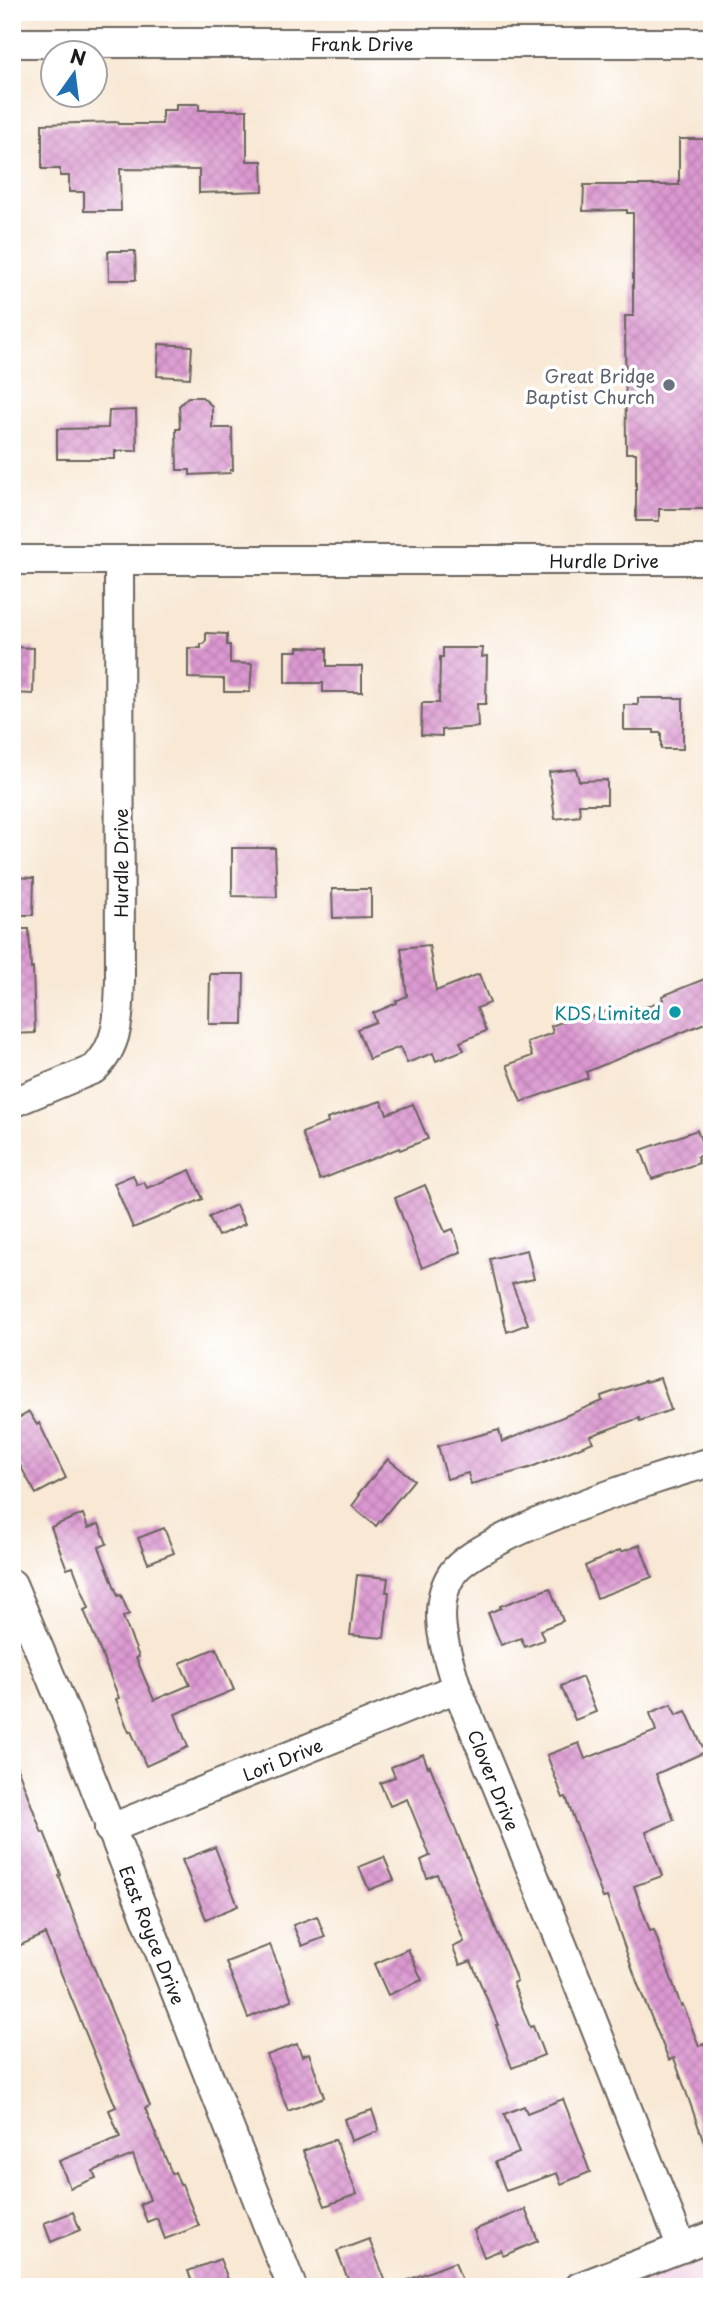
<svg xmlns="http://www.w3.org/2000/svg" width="724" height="2299" font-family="'Playpen Sans',sans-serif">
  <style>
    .built { fill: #f2cfe2 }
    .building { fill: url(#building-cross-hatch) }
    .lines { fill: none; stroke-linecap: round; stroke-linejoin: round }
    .minor-casing { stroke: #69635c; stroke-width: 32 }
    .minor { stroke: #fff; stroke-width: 28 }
    .worship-dot { fill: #6b7280; stroke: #fff; stroke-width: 2.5 }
    .culture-dot { fill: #0f9aa8; stroke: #fff; stroke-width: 2.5 }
    .labels { text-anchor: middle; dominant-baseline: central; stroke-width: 7; stroke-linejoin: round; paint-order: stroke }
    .street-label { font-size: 18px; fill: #1c1c1c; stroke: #fff }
    .worship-label { font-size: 18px; fill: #5b616d; stroke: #fff; text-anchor: end }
    .culture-label { font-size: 18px; fill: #0d838f; stroke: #fff; text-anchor: end }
  </style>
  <defs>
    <pattern id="building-cross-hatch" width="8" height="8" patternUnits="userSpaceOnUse" patternTransform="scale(1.75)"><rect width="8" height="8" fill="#db98d0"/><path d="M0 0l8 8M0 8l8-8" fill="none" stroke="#bb82b2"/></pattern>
  </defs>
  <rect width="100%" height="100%" fill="#fff"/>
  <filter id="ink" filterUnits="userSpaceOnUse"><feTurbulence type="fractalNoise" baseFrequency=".0143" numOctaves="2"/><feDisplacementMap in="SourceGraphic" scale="14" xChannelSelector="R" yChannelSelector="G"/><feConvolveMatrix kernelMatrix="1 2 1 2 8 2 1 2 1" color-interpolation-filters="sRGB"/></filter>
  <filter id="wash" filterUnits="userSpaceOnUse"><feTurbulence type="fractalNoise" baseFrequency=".00686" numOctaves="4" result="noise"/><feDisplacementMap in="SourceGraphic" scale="28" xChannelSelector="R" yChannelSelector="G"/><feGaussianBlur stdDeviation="1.57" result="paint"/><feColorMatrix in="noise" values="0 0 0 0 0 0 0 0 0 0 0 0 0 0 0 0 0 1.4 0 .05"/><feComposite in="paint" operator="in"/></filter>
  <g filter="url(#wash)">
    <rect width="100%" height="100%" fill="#f8e8d4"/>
    <path class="built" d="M 712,2236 L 712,2287 L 579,2287 Z"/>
    <g id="blocks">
      <g class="building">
        <path d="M 176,104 L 199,104 L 199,110 L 247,110 L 247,161 L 262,161 L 263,191 L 199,193 L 199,170 L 120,169 L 121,211 L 84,211 L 84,192 L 69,192 L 69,176 L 60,176 L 60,169 L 42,169 L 42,124 L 118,122 L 119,124 L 162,124 L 162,110 L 176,110 Z"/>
        <path d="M 679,139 L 712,139 L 712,509 L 659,509 L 659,521 L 636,521 L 636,453 L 626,453 L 625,316 L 633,316 L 633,213 L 627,213 L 627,210 L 583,211 L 584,185 L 679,185 Z"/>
        <path d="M 108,251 L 135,251 L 136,280 L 109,280 Z"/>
        <path d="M 159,344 L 192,346 L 190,378 L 157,376 Z"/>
        <path d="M 188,397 L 202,397 L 212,406 L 212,428 L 232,428 L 233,470 L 230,470 L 230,473 L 190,475 L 190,470 L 177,470 L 176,429 L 180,429 L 179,406 Z"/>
        <path d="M 136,410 L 137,451 L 115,451 L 115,459 L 57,459 L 57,429 L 108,428 L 109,411 Z"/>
        <path d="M 206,633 L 227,634 L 227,645 L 230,645 L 230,663 L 252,664 L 250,692 L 224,692 L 224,679 L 188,678 L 188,648 L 201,648 L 201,644 L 204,644 L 206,640 Z"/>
        <path d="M 12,647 L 34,648 L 33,694 L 12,693 Z"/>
        <path d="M 298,647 L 327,648 L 327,666 L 362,666 L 362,692 L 323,692 L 323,683 L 285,683 L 285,651 L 298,651 Z"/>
        <path d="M 443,648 L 483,648 L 482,657 L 487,656 L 486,704 L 477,704 L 478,727 L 442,730 L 442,736 L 421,735 L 422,703 L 439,703 L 440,657 L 443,657 Z"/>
        <path d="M 638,698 L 683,698 L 683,749 L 661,749 L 661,733 L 654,733 L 654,730 L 624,730 L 624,705 L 638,705 Z"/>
        <path d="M 576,769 L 579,781 L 607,780 L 607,804 L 579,804 L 580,816 L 555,819 L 549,772 Z"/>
        <path d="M 232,848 L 275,848 L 277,897 L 232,896 Z"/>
        <path d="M 12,877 L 34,878 L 33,915 L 12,915 Z"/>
        <path d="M 332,889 L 371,889 L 371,917 L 333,918 Z"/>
        <path d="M 12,929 L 29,929 L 31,969 L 33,968 L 35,1033 L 12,1034 Z"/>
        <path d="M 429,945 L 436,991 L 479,974 L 490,1003 L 477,1008 L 486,1031 L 460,1042 L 464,1050 L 436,1061 L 433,1053 L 407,1063 L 400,1047 L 369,1059 L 357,1029 L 376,1022 L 373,1013 L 397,1003 L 396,1001 L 407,996 L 401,948 Z"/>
        <path d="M 210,974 L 244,974 L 243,1024 L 209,1024 Z"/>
        <path d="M 712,976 L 712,1020 L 586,1072 L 588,1078 L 521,1102 L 507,1065 L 532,1056 L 527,1042 L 553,1033 L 551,1026 L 578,1016 L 580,1021 L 607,1011 L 611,1021 L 663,1000 L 662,996 Z"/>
        <path d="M 381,1101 L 387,1114 L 413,1104 L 428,1139 L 400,1150 L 399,1148 L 320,1180 L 302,1133 L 328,1123 L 327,1119 Z"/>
        <path d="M 697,1130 L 706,1154 L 697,1157 L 699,1163 L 652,1179 L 641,1150 Z"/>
        <path d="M 190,1170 L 203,1199 L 133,1228 L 114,1183 L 133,1175 L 137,1185 L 144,1182 L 147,1188 Z"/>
        <path d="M 425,1185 L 445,1232 L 453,1229 L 461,1252 L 422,1268 L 395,1198 Z"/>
        <path d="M 236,1205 L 245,1224 L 218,1236 L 209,1217 Z"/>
        <path d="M 527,1250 L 534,1279 L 512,1284 L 528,1324 L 507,1332 L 490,1259 Z"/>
        <path d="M 660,1378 L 671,1410 L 640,1421 L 639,1418 L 590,1436 L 593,1442 L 529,1468 L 471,1484 L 468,1473 L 447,1479 L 438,1446 L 499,1430 L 502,1442 L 602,1401 L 601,1396 L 645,1381 L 646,1382 Z"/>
        <path d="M 29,1412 L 37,1425 L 39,1423 L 66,1478 L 36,1494 L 12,1451 L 12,1422 Z"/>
        <path d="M 388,1459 L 414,1480 L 376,1526 L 352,1506 L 360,1495 L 358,1494 Z"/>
        <path d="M 83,1514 L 88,1528 L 99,1524 L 107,1544 L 99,1547 L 118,1596 L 121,1595 L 129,1614 L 123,1617 L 139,1657 L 136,1658 L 154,1700 L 190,1685 L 180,1663 L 216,1648 L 234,1690 L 175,1714 L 188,1747 L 146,1766 L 131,1731 L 129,1732 L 116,1699 L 119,1698 L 84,1610 L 89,1608 L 73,1567 L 67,1569 L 51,1527 Z"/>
        <path d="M 164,1528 L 174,1553 L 148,1563 L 138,1538 Z"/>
        <path d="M 640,1545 L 652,1577 L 597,1598 L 585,1566 L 620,1550 L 621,1552 Z"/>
        <path d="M 357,1575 L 388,1578 L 386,1592 L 389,1592 L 384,1638 L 350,1635 Z"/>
        <path d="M 550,1588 L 563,1621 L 540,1630 L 544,1640 L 525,1647 L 521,1638 L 501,1645 L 488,1613 L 501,1608 L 500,1606 Z"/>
        <path d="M 582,1677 L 596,1712 L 575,1720 L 561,1686 Z"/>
        <path d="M 671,1704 L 676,1715 L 686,1711 L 705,1752 L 656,1774 L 674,1820 L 646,1832 L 662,1876 L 634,1886 L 650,1931 L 654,1930 L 681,2006 L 683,2005 L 699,2046 L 704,2044 L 712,2063 L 710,2159 L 674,2058 L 669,2060 L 638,1985 L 607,1897 L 603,1898 L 566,1797 L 563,1798 L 547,1755 L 579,1743 L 585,1759 L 656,1731 L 650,1713 Z"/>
        <path d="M 423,1754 L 428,1767 L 430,1766 L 517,1981 L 513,1983 L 530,2027 L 533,2026 L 544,2055 L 512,2068 L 496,2025 L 498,2025 L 471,1961 L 460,1965 L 453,1947 L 464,1942 L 437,1874 L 427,1878 L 421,1860 L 430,1856 L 407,1799 L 390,1806 L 380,1783 L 395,1777 L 391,1767 Z"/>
        <path d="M 14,1759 L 42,1833 L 44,1832 L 61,1875 L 59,1876 L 84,1943 L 150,2106 L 145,2108 L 172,2174 L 175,2172 L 180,2185 L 182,2184 L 199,2226 L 165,2239 L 157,2218 L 147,2222 L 140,2204 L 150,2200 L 133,2155 L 93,2171 L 96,2178 L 70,2188 L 59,2161 L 120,2137 L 109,2110 L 116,2107 L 45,1934 L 12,1949 L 12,1760 Z"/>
        <path d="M 215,1847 L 238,1906 L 206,1919 L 182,1860 Z"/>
        <path d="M 384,1857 L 394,1880 L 369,1890 L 359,1867 Z"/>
        <path d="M 317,1916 L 325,1937 L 302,1946 L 293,1925 Z"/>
        <path d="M 270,1945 L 292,2000 L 248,2018 L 226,1962 Z"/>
        <path d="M 408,1949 L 422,1980 L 388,1995 L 374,1964 Z"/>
        <path d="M 297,2044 L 302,2056 L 309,2053 L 324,2097 L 288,2111 L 267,2055 Z"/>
        <path d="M 563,2099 L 585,2155 L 584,2156 L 590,2172 L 561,2184 L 557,2173 L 506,2191 L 495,2162 L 519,2153 L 504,2114 L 524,2106 L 527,2113 Z"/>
        <path d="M 372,2110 L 379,2131 L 351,2141 L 344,2119 Z"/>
        <path d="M 335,2139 L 357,2194 L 325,2206 L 303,2151 Z"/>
        <path d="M 525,2209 L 538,2241 L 503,2256 L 501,2250 L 484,2257 L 474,2230 Z"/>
        <path d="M 73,2212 L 80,2230 L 51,2242 L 44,2223 Z"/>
        <path d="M 369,2239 L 388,2287 L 351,2287 L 337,2251 Z"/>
        <path d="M 220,2259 L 231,2287 L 194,2287 L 188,2271 Z"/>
        <path d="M 455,2262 L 464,2287 L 395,2287 L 395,2285 Z"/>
      </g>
    </g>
  </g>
  <g filter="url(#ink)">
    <use href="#blocks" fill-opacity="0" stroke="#69635c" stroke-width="2"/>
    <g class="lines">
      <defs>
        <g id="minor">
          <path id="s1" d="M 12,43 L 712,43"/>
          <path id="s2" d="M 12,560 L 712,560"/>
          <path d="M 12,1103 L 94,1069 C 120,1045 119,1011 120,979 L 119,560"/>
          <path id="s3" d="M 12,1584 L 64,1709 L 292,2287"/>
          <path id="s4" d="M 109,1829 L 457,1688"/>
          <path d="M 682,2248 L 577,1981 L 457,1688 C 446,1653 430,1608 452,1574 C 475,1536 663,1475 712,1462"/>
          <path d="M 579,2287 L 712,2236"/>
        </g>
      </defs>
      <use href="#minor" class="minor-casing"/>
      <use href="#minor" class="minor"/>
    </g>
  </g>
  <circle class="worship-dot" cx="669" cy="385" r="7"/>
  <circle class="culture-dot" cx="675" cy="1012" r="7"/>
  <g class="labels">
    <g class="street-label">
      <text stroke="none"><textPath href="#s1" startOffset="350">Frank Drive</textPath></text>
      <text stroke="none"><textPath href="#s2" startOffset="592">Hurdle Drive</textPath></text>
      <text transform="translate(120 863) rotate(-90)">Hurdle Drive</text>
      <text stroke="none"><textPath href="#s4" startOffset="187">Lori Drive</textPath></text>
      <text transform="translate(494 1780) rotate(68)">Clover Drive</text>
      <text stroke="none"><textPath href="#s3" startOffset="378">East Royce Drive</textPath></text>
    </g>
    <g class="worship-label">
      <text x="655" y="375">Great Bridge<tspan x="655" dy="21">Baptist Church</tspan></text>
    </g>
    <g class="culture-label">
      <text x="661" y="1012">KDS Limited</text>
    </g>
  </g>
  <rect width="724" height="2299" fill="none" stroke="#fff" stroke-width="42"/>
  <g transform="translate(74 74) rotate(14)"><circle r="33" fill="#ffffff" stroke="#a4a4a4" stroke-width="2"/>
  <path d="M0-5L12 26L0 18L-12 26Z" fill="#1f6fb2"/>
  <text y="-10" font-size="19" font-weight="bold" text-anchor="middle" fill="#1c1c1c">N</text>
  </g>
</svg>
